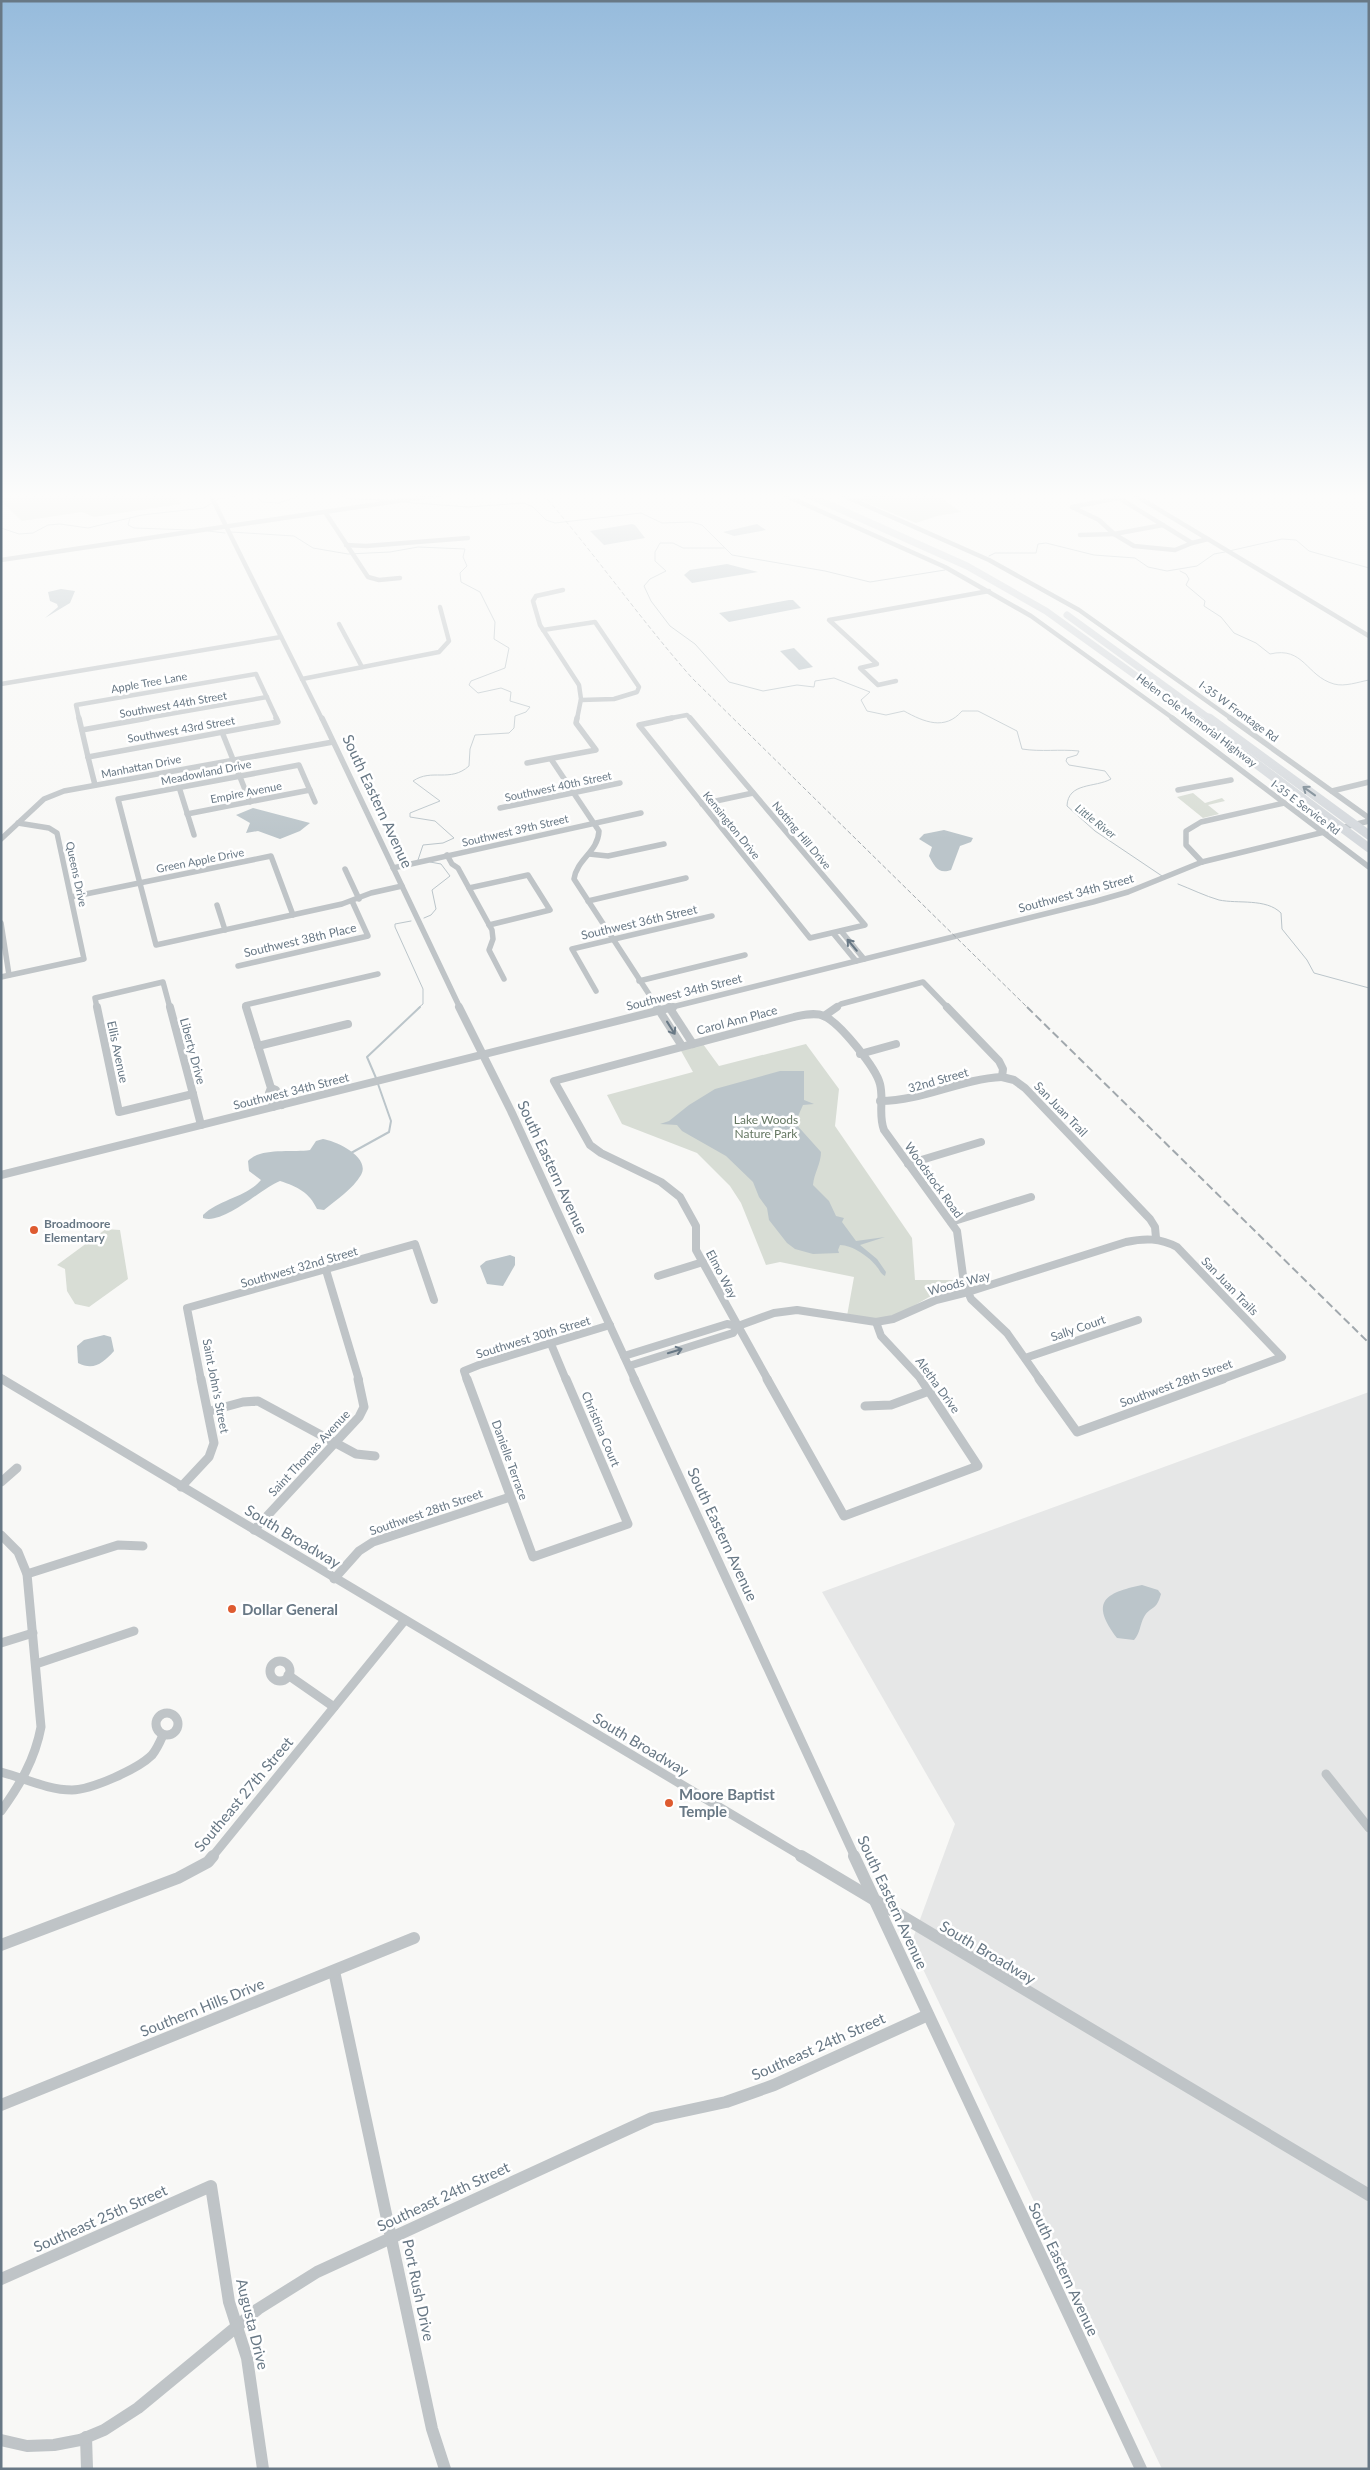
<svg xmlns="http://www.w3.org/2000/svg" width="1370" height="2470" font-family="Lato,sans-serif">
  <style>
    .built { fill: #e6e7e7 }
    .green { fill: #d8ddd5 }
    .water { fill: #bbc5ca }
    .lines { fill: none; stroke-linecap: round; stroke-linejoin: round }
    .stream-far1 { stroke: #bbc5ca; stroke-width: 1 }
    .stream { stroke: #bbc5ca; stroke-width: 2 }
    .minor-far4 { stroke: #bfc4c7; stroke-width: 4.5 }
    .minor-far3 { stroke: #bfc4c7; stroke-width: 5.5 }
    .minor-far2 { stroke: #bfc4c7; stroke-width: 8 }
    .minor-far1 { stroke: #bfc4c7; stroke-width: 9 }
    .minor { stroke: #bfc4c7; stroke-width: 12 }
    .highway-far1 { stroke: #d5d9dd; stroke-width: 7 }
    .highway { stroke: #d5d9dd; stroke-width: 9 }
    .rail-far1 { stroke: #a1a8ad; stroke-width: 1; stroke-dasharray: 4.5 2.5; stroke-linecap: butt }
    .rail { stroke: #a1a8ad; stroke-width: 2; stroke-dasharray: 8 4; stroke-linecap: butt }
    .oneway { stroke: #788792 }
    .oneway2 { stroke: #687885 }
    .poi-dot { fill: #de5b30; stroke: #fff; stroke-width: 2 }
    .labels { text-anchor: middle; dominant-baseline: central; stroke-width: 5; stroke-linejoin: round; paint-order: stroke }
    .far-street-label { font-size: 11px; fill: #687885; stroke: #fff }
    .far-water-label { font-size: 11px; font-style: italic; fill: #647881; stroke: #fff }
    .street-label { font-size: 12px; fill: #687885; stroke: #fff }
    .park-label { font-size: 12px; fill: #667863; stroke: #fff }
    .poi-label { font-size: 12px; font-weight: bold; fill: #687885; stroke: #fff; text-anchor: start }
    .near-street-label { font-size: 15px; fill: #687885; stroke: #fff }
    .near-poi-label { font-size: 15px; font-weight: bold; fill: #687885; stroke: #fff; text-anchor: start }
  </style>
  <rect width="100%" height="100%" fill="#f8f8f6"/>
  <path class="built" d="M 1369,1392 L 1369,2469 L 1162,2469 L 911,1944 L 955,1824 L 822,1592 Z"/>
  <g class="green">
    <path d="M 1,494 L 173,494 L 181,504 L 94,517 L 82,512 L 22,521 L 1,501 Z"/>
    <path d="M 902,494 L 936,494 L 961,512 L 937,516 L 916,523 L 863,501 Z"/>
    <path d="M 1193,793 L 1205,803 L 1222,798 L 1225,801 L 1208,805 L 1219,814 L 1203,818 L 1177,797 Z"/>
    <path d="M 703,1044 L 719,1066 L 806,1044 L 839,1089 L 835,1126 L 912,1238 L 915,1280 L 958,1280 L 960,1284 L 958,1290 L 931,1296 L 901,1313 L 883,1318 L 866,1319 L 847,1316 L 854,1277 L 780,1262 L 766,1265 L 741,1203 L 730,1186 L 697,1153 L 622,1124 L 607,1095 L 693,1072 L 680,1049 Z"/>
    <path d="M 106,1229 L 120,1230 L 128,1279 L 89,1307 L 75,1304 L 67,1291 L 65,1269 L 57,1265 Z"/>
  </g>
  <g class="water">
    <path d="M 632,524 L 635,525 L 645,538 L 604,545 L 590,531 Z"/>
    <path d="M 757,524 L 766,530 L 734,536 L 723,532 Z"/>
    <path d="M 727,564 L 758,572 L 692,583 L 684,575 L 690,570 Z"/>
    <path d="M 61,589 L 75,591 L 70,603 L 45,618 L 58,607 L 57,604 L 50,601 L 48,592 Z"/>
    <path d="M 789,600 L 793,600 L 801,608 L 729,622 L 719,613 Z"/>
    <path d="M 794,648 L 813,667 L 799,670 L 780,651 Z"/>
    <path d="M 253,808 L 310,823 L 300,831 L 280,839 L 258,831 L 246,833 L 250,823 L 236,815 Z"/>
    <path d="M 944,830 L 973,838 L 971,842 L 960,846 L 951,870 C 938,875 934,865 929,856 L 932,847 L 919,839 L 924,834 Z"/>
    <path d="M 780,1071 L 804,1071 L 804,1100 L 814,1104 L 803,1105 L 795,1123 L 821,1152 C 821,1164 814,1173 813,1185 L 829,1201 L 836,1216 L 844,1218 L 842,1222 L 856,1241 L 885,1237 L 860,1245 L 877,1259 L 886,1272 L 885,1276 C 880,1273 881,1272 877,1267 C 870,1257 852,1245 840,1245 L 838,1250 L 839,1253 L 813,1254 L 795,1249 L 787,1243 L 769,1220 L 767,1208 L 759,1197 L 753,1182 L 726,1156 L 682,1131 L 677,1125 L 660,1124 L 669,1121 L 689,1105 L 715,1089 Z"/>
    <path d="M 323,1139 C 336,1141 371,1157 361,1175 C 353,1189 336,1200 324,1210 L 317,1209 C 309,1192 298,1187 280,1181 C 260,1189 224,1225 203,1218 L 203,1215 C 220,1199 247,1197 261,1180 L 249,1171 L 248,1161 C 261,1147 292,1153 310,1150 L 316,1141 Z"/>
    <path d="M 510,1255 L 515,1257 L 515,1265 L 503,1286 L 487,1284 L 480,1266 L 486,1261 Z"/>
    <path d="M 104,1335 L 111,1337 L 114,1351 C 103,1363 94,1371 78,1363 L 77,1346 L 84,1340 Z"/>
    <path d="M 1142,1585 L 1158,1590 L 1161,1594 C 1156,1612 1151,1605 1144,1617 C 1140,1624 1140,1634 1134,1640 L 1117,1638 C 1090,1602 1104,1593 1142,1585 Z"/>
  </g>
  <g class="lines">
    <g class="stream-far1">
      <path d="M 248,494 L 256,495 L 262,502 L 279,503 L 305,494"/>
      <path d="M 334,494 L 351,499 L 392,500"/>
      <path d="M 402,502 L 468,507 L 524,503 L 533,507 L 546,520 L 555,523 L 641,513 L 662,523 L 691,522 L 702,525 L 732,555 L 825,571 L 870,582 L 945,570"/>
      <path d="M 130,518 L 128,525 L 134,528 L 191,530"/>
      <path d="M 1,528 L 19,534 L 33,533 L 48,525 L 60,524 L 88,528 L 142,515 L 204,508 L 218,499 L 247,494"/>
      <path d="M 208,531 L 225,533"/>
      <path d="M 231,532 L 294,536 L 313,548 L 348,554 L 390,552 L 418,547 L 465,549 L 463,557 L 467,566 L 460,573 L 461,582 L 480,592 L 495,622 L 494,639 L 509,648 L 505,668 L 471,681 L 469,685 L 478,693 L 501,688 L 511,692 L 510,701 L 530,707 L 526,712 L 515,716 L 514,728 L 509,733 L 475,735 L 470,749 L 469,766 C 450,783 432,768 413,781 L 440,801 L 410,813 L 410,817 L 435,821 L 454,838 L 443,843 L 423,845 L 418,860"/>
      <path d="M 724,548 L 683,548 L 673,543 L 660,543 L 655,552 L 655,561 L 666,571 L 650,579 L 644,586 L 651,601 L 670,626 L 695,644 L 729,682 L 763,691 L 797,685 L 814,687 L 815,681 L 834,678 L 870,692 L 861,700 L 867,711 L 886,715 L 904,711 C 924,722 945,731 962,711 L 978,711 L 1017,731 L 1022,749 C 1041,752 1060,749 1079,751 L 1077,755 L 1067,758 L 1066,761 L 1069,765 L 1105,771 L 1111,779 C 1095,788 1068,782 1067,806 L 1095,831 L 1162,876"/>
      <path d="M 1229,551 L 1282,539 L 1296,540 L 1309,551 L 1369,568"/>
      <path d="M 989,556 L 995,553 L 1036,553 L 1038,544 L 1046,543 L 1094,555 L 1135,558 L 1148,567 L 1167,571 L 1197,566 L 1214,554 L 1225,552"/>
      <path d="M 1180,571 L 1186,574 L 1189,579 L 1186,585 L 1205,601 L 1204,606 L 1221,617 L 1234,633 L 1256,643 L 1270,654 C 1304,646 1306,676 1334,684 C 1345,687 1358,682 1369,680"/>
      <path d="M 1178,884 C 1191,889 1205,896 1219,900 C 1238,904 1266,898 1281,913 L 1282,929 L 1307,960 L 1314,973 L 1369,988"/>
      <path d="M 424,918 L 431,915 L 436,909 L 432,890 L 450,876 L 441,864 L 430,862"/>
      <path d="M 411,921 L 395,924 L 395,927 L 423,989 L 423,1004 L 418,1008"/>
    </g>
    <g class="stream">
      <path d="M 376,1078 L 367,1057 L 420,1007"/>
      <path d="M 351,1153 L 389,1132 L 391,1121 L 378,1084"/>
    </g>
    <g class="minor-far4">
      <path d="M 210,494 L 322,719"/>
      <path d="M 782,494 L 945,567 L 1031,616 L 1174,719"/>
      <path d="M 840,494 L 989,560 L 1079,610 L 1232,719"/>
      <path d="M 1133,494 L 1369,636"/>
      <path d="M 1119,498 L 1192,543 L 1175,550 L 1134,546 L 1114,534 L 1099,520 L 1072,507 Z"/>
      <path d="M 855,500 L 893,494"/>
      <path d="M 325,512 L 368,577 L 379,580 L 400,578"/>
      <path d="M 1080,535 L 1114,534 L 1163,525"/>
      <path d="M 1192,543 L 1208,539"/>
      <path d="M 346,545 L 366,546 L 468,538"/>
      <path d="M 1,560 L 445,494"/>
      <path d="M 563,590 L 536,596 L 533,601 L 540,625 L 579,685 L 581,699 L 577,719"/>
      <path d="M 339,624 L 362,667"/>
      <path d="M 543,630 L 595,622 L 639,687 L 637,692 L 614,699 L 581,700"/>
      <path d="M 302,679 L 439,652 L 449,641 L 440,607"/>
      <path d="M 896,681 L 878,685 L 860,668 L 877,664 L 829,620 L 989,591"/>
      <path d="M 1,684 L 281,637"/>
      <path d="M 79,719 L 76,705 L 256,674 L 277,719"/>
      <path d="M 141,719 L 267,697"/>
      <path d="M 666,719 L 687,715 L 691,719"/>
    </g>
    <g class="minor-far3">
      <path d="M 79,718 L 88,757"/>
      <path d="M 322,718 L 460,1008"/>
      <path d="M 672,718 L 639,725 L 810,938 L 865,925 L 690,718"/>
      <path d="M 1172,718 L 1369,867"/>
      <path d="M 1230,718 L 1369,818"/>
      <path d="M 82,730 L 148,718"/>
      <path d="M 222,732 L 250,802"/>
      <path d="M 88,757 L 95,785"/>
      <path d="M 88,757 L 278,722 L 276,718"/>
      <path d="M 551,759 L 599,831 C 598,852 577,859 574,879 L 658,1008"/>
      <path d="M 527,763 L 596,750 L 576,723 L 577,718"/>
      <path d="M 179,787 L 194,835"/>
      <path d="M 1178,790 L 1231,780"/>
      <path d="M 1332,791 L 1369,782"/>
      <path d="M 315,802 L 299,765 L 118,799 L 156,945 L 342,904 L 371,893 L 402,886"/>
      <path d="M 702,804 L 753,793"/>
      <path d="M 500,808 L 620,783"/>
      <path d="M 187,814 L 310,790"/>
      <path d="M 1,839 L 44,799 L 64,791 L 333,742"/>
      <path d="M 589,854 L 608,856 L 664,844"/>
      <path d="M 447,855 L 452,864 L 458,868 L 492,930 L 493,939 L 489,950 L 504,979"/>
      <path d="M 1202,862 L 1186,845 L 1186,831 L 1201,822 L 1284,803"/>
      <path d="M 393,868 L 641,813"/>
      <path d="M 345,869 L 359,899"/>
      <path d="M 469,888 L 528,875 L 550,910 L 489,925"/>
      <path d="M 71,897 L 271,856 L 293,915"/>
      <path d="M 588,901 L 686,878"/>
      <path d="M 217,905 L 225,930"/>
      <path d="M 1,923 L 9,975"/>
      <path d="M 841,931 L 864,959"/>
      <path d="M 833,933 L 856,961"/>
      <path d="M 238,966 L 368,936 L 352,901"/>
      <path d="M 1,977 L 84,959 L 57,833 L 49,828 L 18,823"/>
      <path d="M 639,981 L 745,955"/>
      <path d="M 596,991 L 572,949 L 712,916"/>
      <path d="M 97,1008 L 95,998 L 163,982 L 170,1008"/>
      <path d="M 246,1008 L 245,1005 L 378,974"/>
      <path d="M 668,1008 L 1093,902 L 1128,892 L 1202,862 L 1369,821"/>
      <path d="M 835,1008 L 841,1004 L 923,982 L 948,1008"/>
    </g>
    <g class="minor-far2">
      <path d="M 97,1007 L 119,1112 L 193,1094"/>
      <path d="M 170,1007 L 193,1094"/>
      <path d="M 246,1007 L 271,1088 L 269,1093 L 273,1107"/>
      <path d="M 459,1007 L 511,1111 L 635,1380"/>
      <path d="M 657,1007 L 682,1046"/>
      <path d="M 669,1007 L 693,1044"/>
      <path d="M 947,1007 L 999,1061 L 1003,1069 L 1002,1077 L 1014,1080 L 1025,1088 L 1150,1219 L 1155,1227 L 1156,1238"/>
      <path d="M 824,1016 L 837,1007"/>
      <path d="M 258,1046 L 348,1024"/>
      <path d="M 860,1054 L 896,1044"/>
      <path d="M 271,1088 L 276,1090 L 282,1105"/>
      <path d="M 193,1094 L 201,1125"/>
      <path d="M 880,1101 C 923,1101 960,1079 1002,1077"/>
      <path d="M 908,1164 L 981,1142"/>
      <path d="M 1,1175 L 673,1007"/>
      <path d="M 951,1222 L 1031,1197"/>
      <path d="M 326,1270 L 359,1380"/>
      <path d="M 658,1276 L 703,1262"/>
      <path d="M 968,1292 L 971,1299 L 1007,1333 L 1040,1380"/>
      <path d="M 968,1292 L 1126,1242 C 1145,1238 1160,1238 1177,1247 L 1282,1357 L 1220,1380"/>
      <path d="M 876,1322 L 881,1336 L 922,1380"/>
      <path d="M 876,1322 L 893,1319 L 936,1300 L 968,1292"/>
      <path d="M 738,1326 L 768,1380"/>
      <path d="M 738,1326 L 696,1250 L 696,1226 L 680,1197 L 661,1182 L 601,1153 L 590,1145 L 554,1081 L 794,1017 C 803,1015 815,1012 824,1016 C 840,1023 876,1068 880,1084 C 884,1100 878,1115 884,1130 L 957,1231 L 964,1283 L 968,1292"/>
      <path d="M 738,1326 L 774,1313 L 797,1310 L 876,1322"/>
      <path d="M 551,1344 L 566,1380"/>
      <path d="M 624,1356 L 727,1324 L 738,1326 L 733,1333 L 629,1366"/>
      <path d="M 1025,1358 L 1138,1320"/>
      <path d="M 1,1378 L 4,1380"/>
      <path d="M 201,1380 L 187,1308 L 415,1244 L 434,1300"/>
      <path d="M 467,1380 L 464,1371 L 479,1365 L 610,1325"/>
    </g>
    <g class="minor-far1">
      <path d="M 2,1379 L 803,1857"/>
      <path d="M 467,1379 L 533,1557 L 628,1524 L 566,1379"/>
      <path d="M 634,1379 L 855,1857"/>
      <path d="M 767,1379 L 844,1516 L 978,1466 L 921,1379"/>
      <path d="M 1039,1379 L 1077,1432 L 1223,1379"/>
      <path d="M 865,1406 L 891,1405 L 929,1391"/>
      <path d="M 210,1411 L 243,1402 L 258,1401 L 356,1454 L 375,1456"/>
      <path d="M 1,1482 L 17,1468"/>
      <path d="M 181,1487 L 209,1457 L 214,1443 L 201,1379"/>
      <path d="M 254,1530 L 359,1417 L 364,1407 L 358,1379"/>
      <path d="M 1,1535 L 18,1552 L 27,1574 L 41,1727 C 35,1759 20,1785 1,1811"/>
      <path d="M 27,1574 L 118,1545 L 143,1546"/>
      <path d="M 334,1579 L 359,1551 L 373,1542 L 510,1497"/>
      <path d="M 1,1643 L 33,1633"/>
      <circle cx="280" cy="1671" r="10"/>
      <path d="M 36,1664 L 134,1631"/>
      <path d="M 288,1675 L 334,1707"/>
      <circle cx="167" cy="1724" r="11"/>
      <path d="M 1,1772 C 24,1778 48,1790 72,1790 C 91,1790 138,1769 152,1755 C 157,1749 160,1742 163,1735"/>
      <path d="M 1326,1774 L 1369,1828"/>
      <path d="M 212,1857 L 405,1620"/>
    </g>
    <g class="minor">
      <path d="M 801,1856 L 1369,2195"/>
      <path d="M 854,1856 L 1141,2469"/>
      <path d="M 1,1945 L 178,1878 L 208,1862 L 213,1856"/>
      <path d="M 334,1971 L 432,2429 L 445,2469"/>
      <path d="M 1,2105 L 414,1938"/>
      <path d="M 1,2279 L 211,2186 L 229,2302 L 247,2358 L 263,2469"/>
      <path d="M 86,2437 L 87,2469"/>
      <path d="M 1,2440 L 27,2446 L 54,2445 L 80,2440 L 104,2430 L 138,2408 L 258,2309 L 317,2272 L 652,2118 L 726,2102 L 774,2085 L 928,2015"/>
    </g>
    <g class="highway-far1">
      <path d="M 806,494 L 967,566 L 1046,611 L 1196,719"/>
      <path d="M 1067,615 L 1210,719"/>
    </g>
    <g class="highway">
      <path d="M 1195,718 L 1369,848"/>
      <path d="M 1209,718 L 1369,835"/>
    </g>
    <path class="rail-far1" d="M 543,494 C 595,554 640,619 692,678 L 1028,1008"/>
    <path class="rail" d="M 1027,1007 L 1369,1343"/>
  </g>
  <defs><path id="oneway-shaft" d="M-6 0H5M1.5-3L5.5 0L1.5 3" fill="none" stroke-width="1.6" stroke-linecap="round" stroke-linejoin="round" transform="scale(1.25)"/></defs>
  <use class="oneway" href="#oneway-shaft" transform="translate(1309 791) rotate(-144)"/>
  <g class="oneway2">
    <use href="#oneway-shaft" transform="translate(852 945) rotate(-130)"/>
    <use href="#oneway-shaft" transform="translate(671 1028) rotate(58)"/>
    <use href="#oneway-shaft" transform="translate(675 1351) rotate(-17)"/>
  </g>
  <linearGradient id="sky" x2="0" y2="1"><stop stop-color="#96bbdc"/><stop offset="0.59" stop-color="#fcfcfb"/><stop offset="1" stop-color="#fcfcfb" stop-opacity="0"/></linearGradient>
  <rect width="1370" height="840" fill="url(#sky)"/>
  <g class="poi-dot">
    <circle cx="34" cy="1230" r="5"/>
    <circle cx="232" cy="1609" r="5"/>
    <circle cx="669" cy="1803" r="5"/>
  </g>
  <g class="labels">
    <g class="far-street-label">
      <text transform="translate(149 682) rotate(-10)">Apple Tree Lane</text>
      <text transform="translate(173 704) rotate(-10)">Southwest 44th Street</text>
      <text transform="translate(1239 711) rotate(36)">I-35 W Frontage Rd</text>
      <text transform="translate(1197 720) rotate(37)">Helen Cole Memorial Highway</text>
      <text transform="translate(181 729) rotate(-10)">Southwest 43rd Street</text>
      <text transform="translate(141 766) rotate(-11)">Manhattan Drive</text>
      <text transform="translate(206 772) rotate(-11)">Meadowland Drive</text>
      <text transform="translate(558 786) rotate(-12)">Southwest 40th Street</text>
      <text transform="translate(246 792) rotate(-11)">Empire Avenue</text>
      <text transform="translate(1306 807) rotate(37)">I-35 E Service Rd</text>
      <text transform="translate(732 825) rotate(51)">Kensington Drive</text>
      <text transform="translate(515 830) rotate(-13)">Southwest 39th Street</text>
      <text transform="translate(802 835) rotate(50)">Notting Hill Drive</text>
      <text transform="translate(200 860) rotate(-11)">Green Apple Drive</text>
      <text transform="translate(77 874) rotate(78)">Queens Drive</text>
    </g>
    <g class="far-water-label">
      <text transform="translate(1096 821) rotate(38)">Little River</text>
    </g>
    <g class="street-label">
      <text transform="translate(1076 893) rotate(-15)">Southwest 34th Street</text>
      <text transform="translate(639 922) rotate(-13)">Southwest 36th Street</text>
      <text transform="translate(300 940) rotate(-13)">Southwest 38th Place</text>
      <text transform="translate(684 992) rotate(-14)">Southwest 34th Street</text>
      <text transform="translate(737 1020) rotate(-15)">Carol Ann Place</text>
      <text transform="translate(193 1051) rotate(75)">Liberty Drive</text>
      <text transform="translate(118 1052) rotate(78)">Ellis Avenue</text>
      <text transform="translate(938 1080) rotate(-16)">32nd Street</text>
      <text transform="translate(291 1091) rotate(-14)">Southwest 34th Street</text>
      <text transform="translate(1061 1109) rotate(46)">San Juan Trail</text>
      <text transform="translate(934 1180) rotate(54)">Woodstock Road</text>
      <text transform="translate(299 1267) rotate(-16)">Southwest 32nd Street</text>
      <text transform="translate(722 1274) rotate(62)">Elmo Way</text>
      <text transform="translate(959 1283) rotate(-15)">Woods Way</text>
      <text transform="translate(1230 1286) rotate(46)">San Juan Trails</text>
      <text transform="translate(1078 1328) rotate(-19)">Sally Court</text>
      <text transform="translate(533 1337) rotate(-17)">Southwest 30th Street</text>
      <text transform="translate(1176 1383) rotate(-20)">Southwest 28th Street</text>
      <text transform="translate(938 1385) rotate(54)">Aletha Drive</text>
      <text transform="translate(216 1386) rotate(79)">Saint John's Street</text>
      <text transform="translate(601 1429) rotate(67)">Christina Court</text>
      <text transform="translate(309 1453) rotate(-47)">Saint Thomas Avenue</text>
      <text transform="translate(510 1460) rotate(70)">Danielle Terrace</text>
      <text transform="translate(426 1512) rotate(-19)">Southwest 28th Street</text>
    </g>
    <g class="park-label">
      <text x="766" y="1119">Lake Woods<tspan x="766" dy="14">Nature Park</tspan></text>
    </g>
    <g class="poi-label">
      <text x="44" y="1223">Broadmoore<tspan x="44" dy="14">Elementary</tspan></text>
    </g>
    <g class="near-street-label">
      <text transform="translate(378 801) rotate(65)">South Eastern Avenue</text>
      <text transform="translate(553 1167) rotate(65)">South Eastern Avenue</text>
      <text transform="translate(723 1534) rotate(65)">South Eastern Avenue</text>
      <text transform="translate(293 1536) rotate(31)">South Broadway</text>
      <text transform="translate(641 1744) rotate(31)">South Broadway</text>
      <text transform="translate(243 1794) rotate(-50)">Southeast 27th Street</text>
      <text transform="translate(893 1902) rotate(65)">South Eastern Avenue</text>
      <text transform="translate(988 1952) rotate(31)">South Broadway</text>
      <text transform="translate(202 2007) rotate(-22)">Southern Hills Drive</text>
      <text transform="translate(818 2046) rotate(-24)">Southeast 24th Street</text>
      <text transform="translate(443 2196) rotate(-25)">Southeast 24th Street</text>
      <text transform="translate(100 2218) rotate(-24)">Southeast 25th Street</text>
      <text transform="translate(1064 2269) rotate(65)">South Eastern Avenue</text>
      <text transform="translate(419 2290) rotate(78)">Port Rush Drive</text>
      <text transform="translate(253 2324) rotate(76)">Augusta Drive</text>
    </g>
    <g class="near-poi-label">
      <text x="242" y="1609">Dollar General</text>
      <text x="679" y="1794">Moore Baptist<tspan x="679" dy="17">Temple</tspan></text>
    </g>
  </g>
  <rect width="1370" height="2470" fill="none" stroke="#687885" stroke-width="5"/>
</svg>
